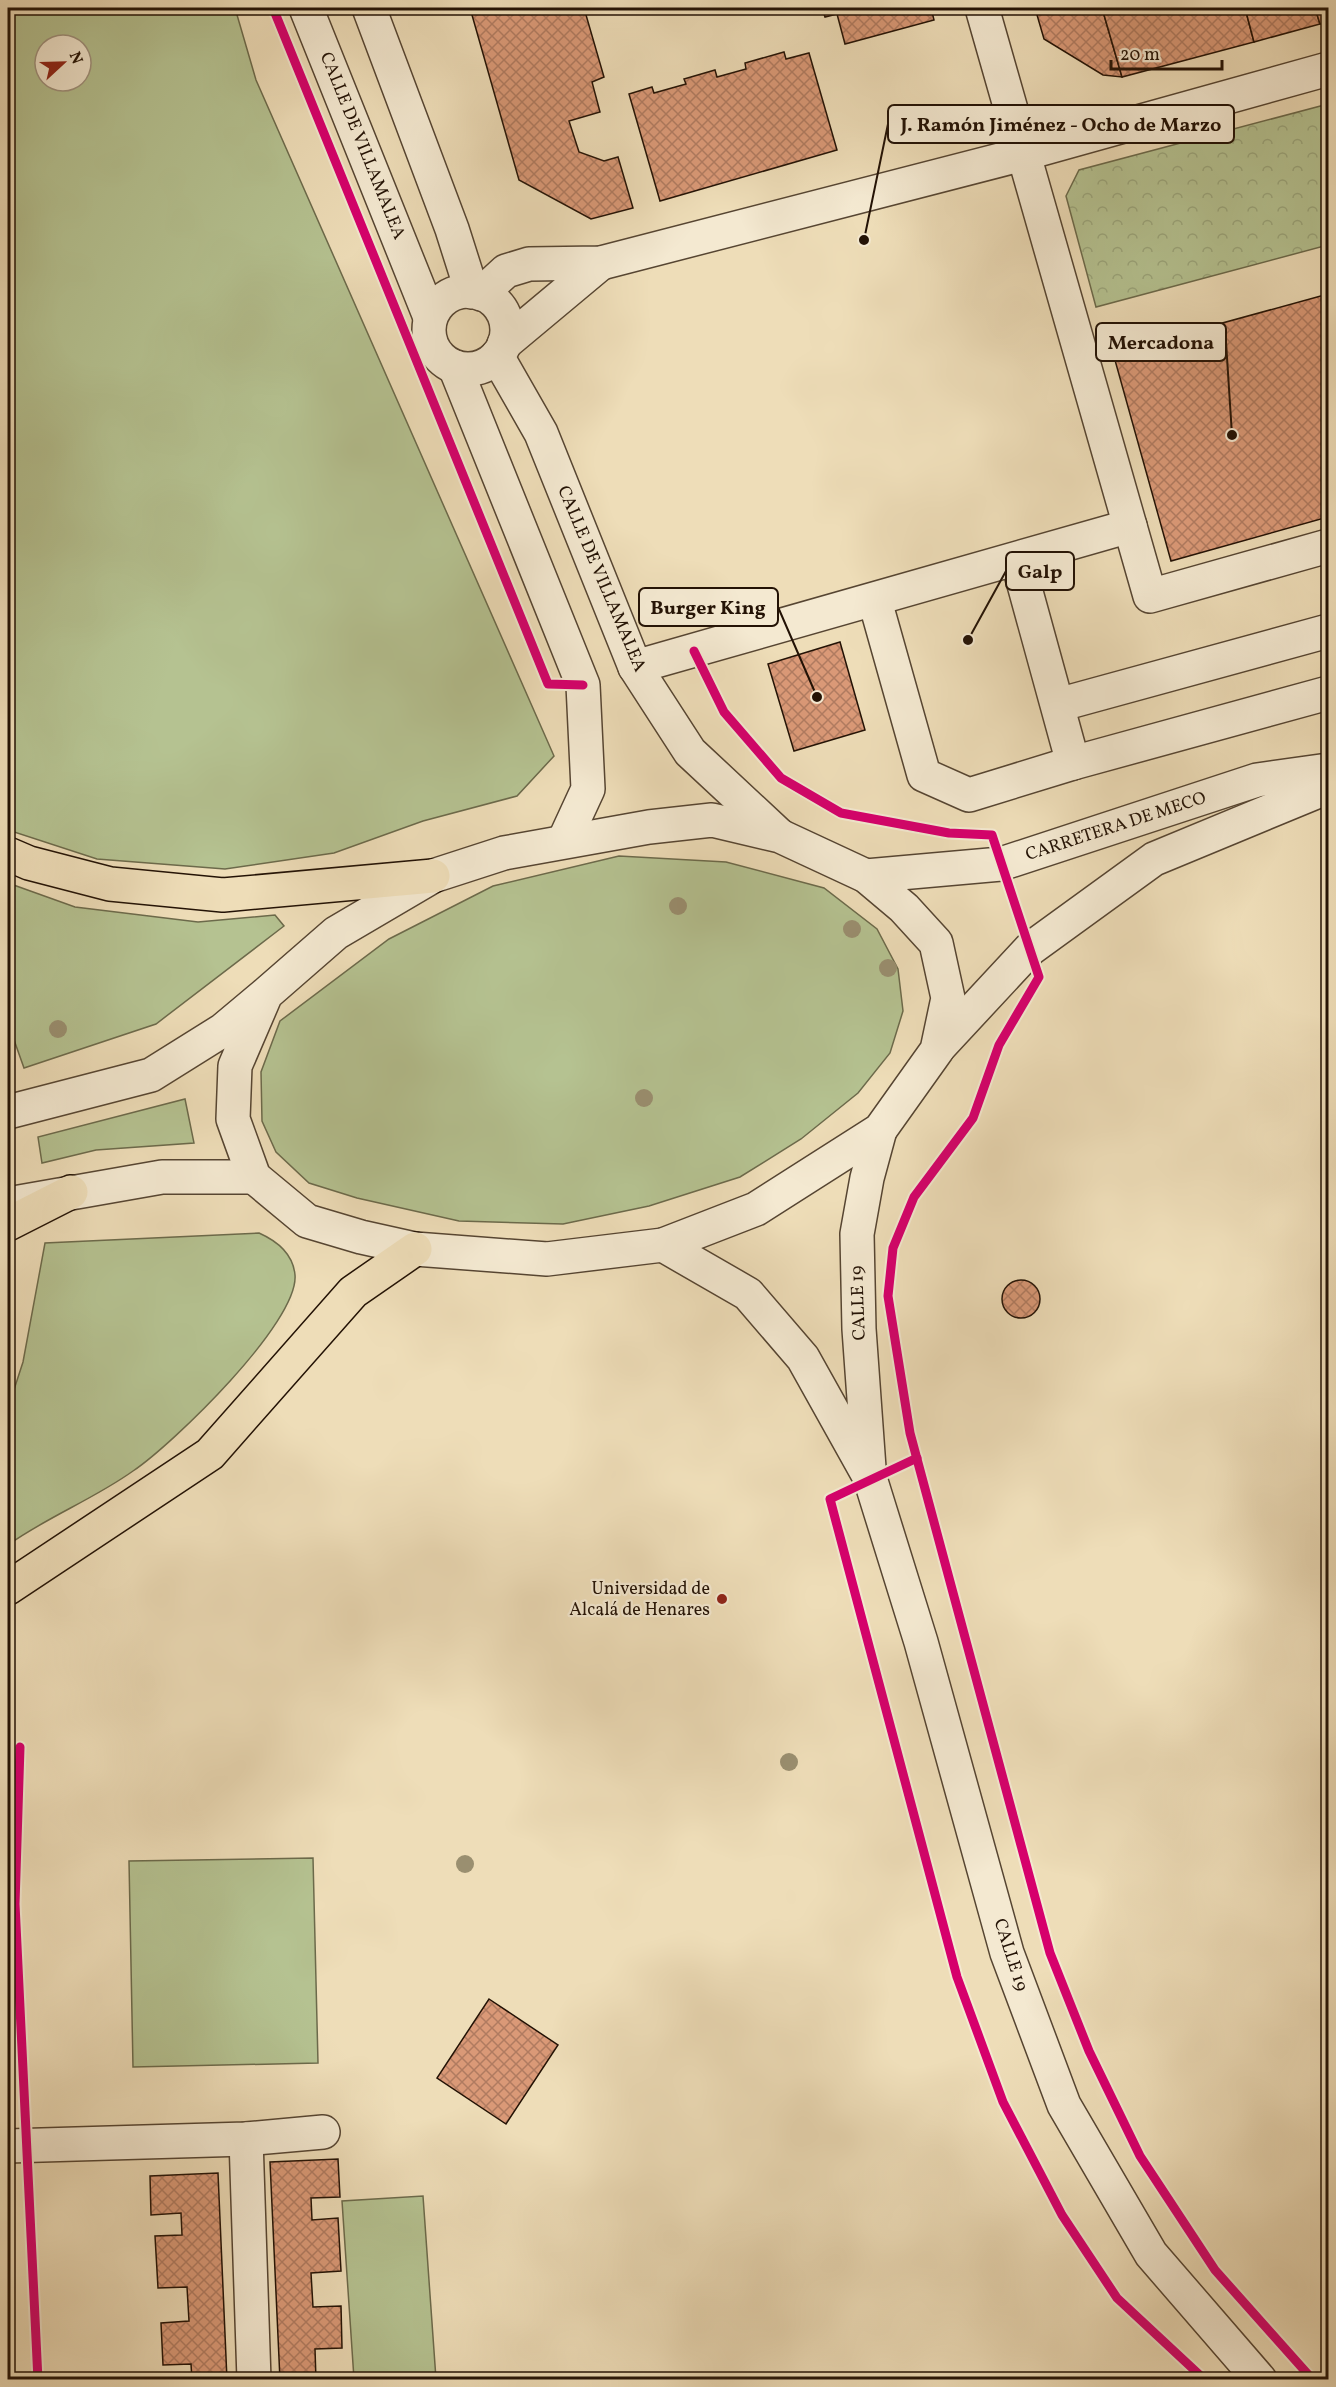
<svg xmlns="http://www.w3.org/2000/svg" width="1336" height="2387" font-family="Vollkorn,serif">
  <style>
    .grass { fill: #b5c291; stroke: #6c6a4b; stroke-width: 1.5; fill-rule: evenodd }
    .forest { fill: url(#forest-crowns); stroke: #6c6a4b; stroke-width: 1.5 }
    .building { fill: url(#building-cross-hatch); stroke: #231205; stroke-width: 1.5 }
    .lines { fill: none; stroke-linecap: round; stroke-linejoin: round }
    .minor-casing { stroke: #564532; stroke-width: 36 }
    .highway-casing { stroke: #231205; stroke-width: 36 }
    .minor { stroke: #f4e9d1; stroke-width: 33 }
    .highway { stroke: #eeddb8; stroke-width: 33 }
    .cycleway-casing { stroke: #f4e9d1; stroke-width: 13 }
    .cycleway { stroke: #d6006c; stroke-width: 9 }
    .tree { fill: #9a8f70 }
    .poi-dot { fill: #8f2418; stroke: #f4e9d1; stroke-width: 2 }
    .labels { text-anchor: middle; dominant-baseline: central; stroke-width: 4.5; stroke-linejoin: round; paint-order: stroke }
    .street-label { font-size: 18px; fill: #231205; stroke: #f4e9d1 }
    .poi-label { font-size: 18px; fill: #231205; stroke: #f4e9d1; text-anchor: end }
    .leader { fill: none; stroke: #231205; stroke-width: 2 }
    .callout-dot { fill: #231205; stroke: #f4e9d1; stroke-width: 2 }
    .callout { fill: #f4e9d1; stroke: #231205; stroke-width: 2 }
    .callout-label { font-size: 20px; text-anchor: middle; font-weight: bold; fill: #231205 }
  </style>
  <defs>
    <pattern id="forest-crowns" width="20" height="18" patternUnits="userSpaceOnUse" patternTransform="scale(1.5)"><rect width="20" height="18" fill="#b5c291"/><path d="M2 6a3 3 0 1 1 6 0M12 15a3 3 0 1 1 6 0" fill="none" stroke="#9ba67c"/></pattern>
    <pattern id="building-cross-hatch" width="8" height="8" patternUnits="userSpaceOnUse" patternTransform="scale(1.5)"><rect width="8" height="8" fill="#da9977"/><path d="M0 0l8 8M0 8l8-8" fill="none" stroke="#b07b60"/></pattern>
  </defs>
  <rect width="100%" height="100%" fill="#eeddb8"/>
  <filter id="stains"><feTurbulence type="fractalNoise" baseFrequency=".00333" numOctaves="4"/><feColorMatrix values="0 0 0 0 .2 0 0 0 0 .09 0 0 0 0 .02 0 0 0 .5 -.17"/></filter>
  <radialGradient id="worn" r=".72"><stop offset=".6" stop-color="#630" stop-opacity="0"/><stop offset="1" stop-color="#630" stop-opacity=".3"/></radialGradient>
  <g class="grass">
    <path d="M 8,8 L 235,8 L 256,80 L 554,756 L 517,796 L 423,821 L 334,853 L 225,869 L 97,859 L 8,830 ZM 45,45 L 81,45 L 81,81 L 45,81 Z"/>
    <path d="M 619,856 L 726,862 L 824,888 L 877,929 L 898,969 L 903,1011 L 890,1053 L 858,1093 L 801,1139 L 740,1177 L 649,1206 L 563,1224 L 459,1221 L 357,1198 L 309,1183 L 276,1152 L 262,1121 L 261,1072 L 280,1021 L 389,939 L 493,886 Z"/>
    <path d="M 8,883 L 75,907 L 198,922 L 275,915 L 284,926 L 156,1024 L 24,1068 L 8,1023 Z"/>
    <path d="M 185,1099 L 194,1143 L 96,1150 L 42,1163 L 38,1137 Z"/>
    <path d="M 259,1233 C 277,1241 293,1253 295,1275 C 299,1322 173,1444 133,1471 C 94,1499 47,1517 8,1545 L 8,1408 L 23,1362 L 45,1243 Z"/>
    <path d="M 313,1858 L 318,2063 L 133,2067 L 129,1861 Z"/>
    <path d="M 423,2196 L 436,2379 L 354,2379 L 342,2201 Z"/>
  </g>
  <path class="forest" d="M 1328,104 L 1328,245 L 1096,307 L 1066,196 L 1079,170 Z"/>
  <g class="building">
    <path d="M 470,8 L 584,8 L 604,77 L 592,82 L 600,112 L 569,121 L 579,152 L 604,161 L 618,157 L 633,208 L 591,219 L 519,180 Z"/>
    <path d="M 822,8 L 931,8 L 934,20 L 845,44 L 837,14 L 825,17 Z"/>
    <path d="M 1035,8 L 1102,8 L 1122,77 L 1103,75 L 1044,39 Z"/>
    <path d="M 1102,8 L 1245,8 L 1254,42 L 1122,77 Z"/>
    <path d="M 1245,8 L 1315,8 L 1320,24 L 1254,42 Z"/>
    <path d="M 1315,8 L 1328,8 L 1328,22 L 1320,24 Z"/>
    <path d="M 784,52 L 786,59 L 809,53 L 837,150 L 660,201 L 629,94 L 652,87 L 654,93 L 686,84 L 684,79 L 715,70 L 717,77 L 746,69 L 745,63 Z"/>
    <path d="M 1328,294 L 1328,517 L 1171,561 L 1113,353 Z"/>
    <path d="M 840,642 L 865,730 L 794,751 L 768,664 Z"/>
    <circle cx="1021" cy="1299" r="19"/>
    <path d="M 489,1999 L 558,2045 L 506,2124 L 437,2078 Z"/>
    <path d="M 338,2159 L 340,2197 L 311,2198 L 312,2220 L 338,2218 L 341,2271 L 311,2273 L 313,2307 L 341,2306 L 342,2348 L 315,2349 L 316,2380 L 280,2380 L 270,2162 Z"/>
    <path d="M 218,2173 L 227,2380 L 192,2380 L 191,2364 L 163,2365 L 161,2323 L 189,2321 L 187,2287 L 158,2288 L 155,2236 L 182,2235 L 181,2213 L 151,2215 L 150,2176 Z"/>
  </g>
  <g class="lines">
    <defs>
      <g id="minor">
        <path d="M 306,8 L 430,317"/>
        <path d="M 369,8 L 452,229 L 472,292"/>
        <path d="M 982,8 L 1150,596 L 1328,546"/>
        <circle cx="468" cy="330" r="39"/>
        <path d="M 481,294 L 506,271 L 529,264 L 601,263 L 1023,154 L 1328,69"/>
        <path d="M 504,344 L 601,263"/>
        <path d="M 497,356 L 541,433 L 635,667 L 690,752 L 779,835"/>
        <path d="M 455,367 L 583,685 L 588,789 L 564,841"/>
        <path d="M 1017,559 L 1073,763"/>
        <path d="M 875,601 L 924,775 L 969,795 L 1073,763 L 1328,693"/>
        <path d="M 635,667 L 1130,526"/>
        <path d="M 1058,705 L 1328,631"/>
        <path d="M 866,876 L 1001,864 L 1257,780 L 1328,770"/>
        <path d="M 938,1048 L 1030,949 L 1154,859 L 1328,787"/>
        <path d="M 8,1112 L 151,1075 L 223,1030 L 266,994 L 336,933 L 433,876 L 504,853 L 649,827 L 712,820 L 780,836 L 866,876 L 904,908 L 936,943 L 948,998 L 937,1050 L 880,1130 L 756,1209 L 663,1245 L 547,1259 L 415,1249 L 361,1237 L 307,1221 L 254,1177 L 233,1119 L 235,1066 L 266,994"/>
        <path d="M 8,1204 L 162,1177 L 254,1177"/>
        <path d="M 663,1245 L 748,1294 L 803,1358 L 870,1478 L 921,1642 L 1007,1953 L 1064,2105 L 1151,2254 L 1260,2380"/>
        <path d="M 869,1468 L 859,1329 L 857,1234 L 867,1178 L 880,1130"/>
        <path d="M 246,2139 L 254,2380"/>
        <path d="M 8,2146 L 246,2139 L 323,2132"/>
      </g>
      <g id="highway">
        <path d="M 8,854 L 29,863 L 110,884 L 223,895 L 433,876"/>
        <path d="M 8,1224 L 71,1192"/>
        <path d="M 8,1588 L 210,1454 L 353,1292 L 415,1249"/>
      </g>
    </defs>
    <use href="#minor" class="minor-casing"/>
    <use href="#highway" class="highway-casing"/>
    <use href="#minor" class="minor"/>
    <use href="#highway" class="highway"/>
    <defs>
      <g id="cycleway">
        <path d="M 273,8 L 548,684 L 583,685"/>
        <path d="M 694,651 L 724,712 L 781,778 L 841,813 L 949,833 L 992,835 L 1039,977 L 999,1045 L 973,1118 L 914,1197 L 893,1248 L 888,1296 L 910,1433 L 1050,1953 L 1089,2051 L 1140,2156 L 1215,2270 L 1313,2380"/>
        <path d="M 917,1458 L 830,1499 L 957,1977 L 1003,2102 L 1062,2215 L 1117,2298 L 1205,2380"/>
        <path d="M 20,1747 L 15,1904 L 38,2380"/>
      </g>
    </defs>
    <use href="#cycleway" class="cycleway-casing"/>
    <use href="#cycleway" class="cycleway"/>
  </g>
  <g class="tree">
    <circle cx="678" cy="906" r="9"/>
    <circle cx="852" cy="929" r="9"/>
    <circle cx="888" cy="968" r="9"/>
    <circle cx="58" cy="1029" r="9"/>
    <circle cx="644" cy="1098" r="9"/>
    <circle cx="789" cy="1762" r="9"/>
    <circle cx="465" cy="1864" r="9"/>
  </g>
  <circle class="poi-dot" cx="722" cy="1599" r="6"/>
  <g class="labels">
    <g class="street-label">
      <text transform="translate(362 146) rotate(68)">CALLE DE VILLAMALEA</text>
      <text transform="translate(601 579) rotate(67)">CALLE DE VILLAMALEA</text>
      <text transform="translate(1116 827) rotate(-18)">CARRETERA DE MECO</text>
      <text transform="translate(859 1303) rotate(-92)">CALLE 19</text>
      <text transform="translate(1010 1955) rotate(72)">CALLE 19</text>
    </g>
    <g class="poi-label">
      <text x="710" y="1589">Universidad de<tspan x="710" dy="21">Alcalá de Henares</tspan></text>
    </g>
  </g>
  <path class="leader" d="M864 240L888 124M1232 435L1226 342M968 640L1006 571M817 697L778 607"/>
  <g class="callout-dot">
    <circle cx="864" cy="240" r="6"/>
    <circle cx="1232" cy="435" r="6"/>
    <circle cx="968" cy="640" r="6"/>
    <circle cx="817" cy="697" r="6"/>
  </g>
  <g class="callout">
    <rect x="888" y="105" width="346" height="38" rx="6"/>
    <rect x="1096" y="323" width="130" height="38" rx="6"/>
    <rect x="1006" y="552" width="68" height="38" rx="6"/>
    <rect x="639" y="588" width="139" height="38" rx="6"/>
  </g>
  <g class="callout-label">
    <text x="1061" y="131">J. Ramón Jiménez - Ocho de Marzo</text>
    <text x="1161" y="349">Mercadona</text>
    <text x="1040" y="578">Galp</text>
    <text x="708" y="614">Burger King</text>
  </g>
  <rect width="1336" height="2387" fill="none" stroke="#eeddb8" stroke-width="30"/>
  <rect x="9" y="9" width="1318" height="2369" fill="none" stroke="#231205" stroke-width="3"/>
  <rect x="15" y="15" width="1306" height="2357" fill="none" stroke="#231205" stroke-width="1.5"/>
  <g transform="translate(63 63) rotate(68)"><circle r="28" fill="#f4e9d1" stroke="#a0937f" stroke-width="1.5"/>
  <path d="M0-4.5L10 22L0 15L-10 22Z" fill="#8f2418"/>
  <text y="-9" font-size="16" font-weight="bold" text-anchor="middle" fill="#231205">N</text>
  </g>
  <path d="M1111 60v9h111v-9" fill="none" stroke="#231205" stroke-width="3"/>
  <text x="1120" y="60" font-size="18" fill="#231205" stroke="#f4e9d1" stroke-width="4.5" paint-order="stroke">20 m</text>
  <rect width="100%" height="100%" filter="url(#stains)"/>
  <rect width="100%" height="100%" fill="url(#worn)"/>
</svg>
